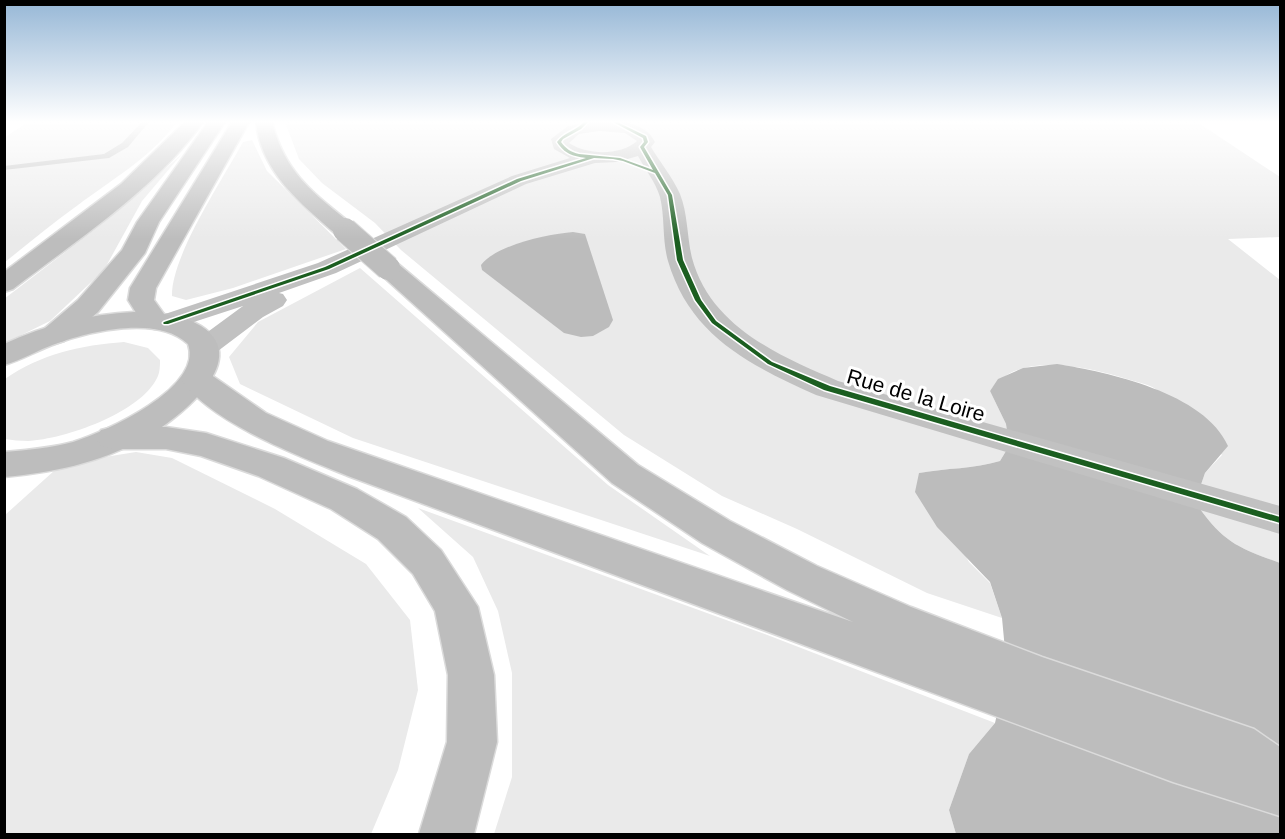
<svg xmlns="http://www.w3.org/2000/svg" width="1285" height="839" font-family="Helvetica,sans-serif">
  <style>
    .green { fill: #eaeaea }
    .water { fill: #bcbcbc }
    .lines { fill: none; stroke-linecap: round; stroke-linejoin: round }
    .primary-casing { stroke: #dbdbdb; stroke-width: 3 }
    .highway-casing { stroke: #dbdbdb; stroke-width: 3 }
    .lane { fill: #bebebe; fill-rule: evenodd }
    .secondary { fill: #c1c1c1; fill-rule: evenodd }
    .primary { fill: #bdbdbd; fill-rule: evenodd }
    .highway { fill: #bdbdbd; fill-rule: evenodd }
    .highway-bridge-casing { stroke: #dbdbdb; stroke-width: 26; stroke-linecap: butt }
    .highway-bridge { stroke: #bdbdbd; stroke-width: 24 }
    .cycleway-casing { stroke: #fff; stroke-width: 3 }
    .cycleway { fill: #1b5e20; fill-rule: evenodd }
    .labels { text-anchor: middle; dominant-baseline: central; stroke-width: 6; stroke-linejoin: round; paint-order: stroke }
    .street-label { font-size: 21px; fill: #000; stroke: #fff }
  </style>
  <rect width="100%" height="100%" fill="#fff"/>
  <g class="green">
    <path d="M 28,122 L 177,122 C 150,158 114,178 78,205 C 53,223 29,243 5,262 L 4,138 Z"/>
    <path d="M 285,122 L 1197,122 L 1280,177 L 1280,237 L 1228,239 L 1280,280 L 1280,563 C 1236,547 1223,542 1195,502 L 1205,473 L 1222,455 C 1201,434 1180,408 1157,390 C 1150,384 1136,382 1127,379 C 1087,367 1017,350 990,391 L 1006,424 L 1009,446 L 1000,461 C 974,469 946,468 919,473 L 969,562 L 990,583 L 1002,618 L 927,593 L 797,529 L 722,496 L 624,435 L 401,250 L 375,223 L 322,183 L 299,159 Z"/>
    <path d="M 252,140 L 267,171 L 346,249 L 233,288 L 186,300 L 172,296 C 171,256 223,179 243,142 Z"/>
    <path d="M 181,155 L 142,201 L 104,270 L 50,321 L 5,343 L 4,299 L 98,227 Z"/>
    <path d="M 360,268 L 608,485 L 710,556 L 353,438 L 240,384 L 229,357 L 258,322 Z"/>
    <path d="M 124,342 L 148,348 L 160,360 C 160,365 160,373 157,378 C 140,413 65,439 28,441 C 20,441 12,440 5,439 L 5,379 C 41,354 81,345 124,342 Z"/>
    <path d="M 136,452 L 172,458 L 275,509 L 366,564 L 410,620 L 418,690 L 398,770 L 371,834 L 5,834 L 5,515 L 55,470 L 92,459 Z"/>
    <path d="M 418,508 L 770,636 L 995,723 L 969,754 L 949,810 L 956,834 L 494,834 L 512,777 L 512,673 L 498,611 L 473,557 Z"/>
  </g>
  <g class="water">
    <path d="M 573,232 L 585,234 L 613,320 L 609,327 L 593,336 L 581,337 L 564,333 L 482,270 L 481,265 C 496,245 548,234 573,232 Z"/>
    <path d="M 1057,364 C 1108,372 1205,393 1228,446 L 1205,473 L 1195,502 C 1223,542 1236,547 1280,563 L 1280,834 L 956,834 L 949,810 L 969,754 L 995,723 L 1007,671 L 1002,618 L 990,582 L 937,527 L 915,492 L 919,473 C 946,468 974,469 1000,461 L 1009,446 L 1006,424 L 990,391 L 998,379 L 1023,368 Z"/>
  </g>
  <g class="lines">
    <defs>
      <path id="primary" d="M 134,312 C 155,313 182,314 201,326 C 256,361 172,424 141,440 C 99,463 51,473 4,477 L 4,452 C 28,450 51,448 73,442 C 105,432 204,388 188,344 C 158,315 90,331 55,344 C 38,350 22,360 4,365 L 4,344 C 45,325 89,314 134,312 Z"/>
      <g id="highway">
        <path d="M 185,122 L 203,122 C 156,189 77,240 13,289 L 4,292 L 4,272 L 121,184 Z"/>
        <path d="M 208,122 L 225,122 L 159,222 L 145,253 L 98,312 L 64,341 L 54,344 L 44,341 L 40,335 L 44,329 L 78,300 L 122,250 L 137,222 Z"/>
        <path d="M 232,122 L 249,122 L 156,288 L 154,300 L 169,321 L 165,327 L 155,329 L 145,327 L 128,300 L 130,288 Z"/>
        <path d="M 256,122 L 272,122 C 285,173 313,193 353,225 L 356,230 L 353,235 L 345,237 L 337,235 C 301,204 261,172 256,122 Z"/>
        <path d="M 388,261 L 397,263 L 638,465 L 730,521 L 817,566 L 911,607 L 1042,657 L 1254,729 L 1280,747 L 1280,816 L 1173,782 L 348,476 C 301,457 209,422 181,379 L 185,372 L 196,370 L 207,372 L 266,413 L 328,441 L 853,622 L 787,590 L 702,543 L 612,483 L 379,273 L 376,268 L 379,263 Z"/>
        <path d="M 113,427 L 166,427 L 206,433 L 284,458 L 357,489 L 406,517 L 441,550 L 478,607 L 494,675 L 497,742 L 474,834 L 419,834 L 447,742 L 448,675 L 435,611 L 413,574 L 378,539 L 331,509 L 258,476 L 201,456 L 166,449 L 113,449 L 101,446 L 96,438 L 101,430 Z"/>
      </g>
    </defs>
    <use href="#primary" class="primary-casing"/>
    <use href="#highway" class="highway-casing"/>
    <path class="lane" d="M 142,122 L 149,122 L 128,147 L 109,158 L 4,170 L 4,166 L 104,154 L 122,143 Z"/>
    <path class="secondary" d="M 594,122 C 616,122 643,119 655,142 L 651,147 C 660,162 673,178 680,194 C 688,214 687,238 692,258 C 710,326 779,356 838,381 L 1280,506 L 1280,534 L 816,395 C 750,365 690,336 668,261 C 662,240 665,217 660,197 C 656,183 645,169 638,156 L 617,162 L 595,163 L 526,184 L 336,273 L 279,293 L 283,294 L 287,300 L 283,306 L 263,317 L 214,354 L 204,357 L 194,354 L 189,348 L 194,342 L 243,306 L 166,331 L 156,329 L 152,323 L 156,317 L 318,263 L 512,176 L 570,158 L 554,149 L 551,139 L 568,126 ZM 599,131 L 625,133 L 637,141 C 620,156 587,155 569,143 L 579,134 Z"/>
    <use href="#primary" class="primary"/>
    <use href="#highway" class="highway"/>
    <defs>
      <path id="highway-bridge" d="M 345,230 L 388,268"/>
    </defs>
    <use href="#highway-bridge" class="highway-bridge-casing"/>
    <use href="#highway-bridge" class="highway-bridge"/>
    <defs>
      <path id="cycleway" d="M 584,122 L 588,122 L 581,129 L 563,139 L 561,142 C 566,149 571,152 579,154 L 620,158 L 653,170 L 640,147 L 644,142 L 643,138 L 613,122 L 617,122 L 646,136 L 648,142 L 644,147 L 672,195 L 683,260 L 701,300 L 716,321 L 772,362 L 830,386 L 1280,517 L 1280,523 L 824,390 L 768,364 L 712,323 L 695,300 L 677,260 L 668,195 L 655,173 L 623,161 L 613,159 L 594,158 L 521,181 L 329,269 L 168,324 L 164,324 L 163,323 L 164,322 L 325,267 L 517,179 L 586,158 C 572,156 565,154 557,142 C 564,132 576,131 584,122 Z"/>
    </defs>
    <use href="#cycleway" class="cycleway-casing"/>
    <use href="#cycleway" class="cycleway"/>
  </g>
  <linearGradient id="sky" x2="0" y2="1"><stop stop-color="#96b7d6"/><stop offset="0.51" stop-color="#fff"/><stop offset="1" stop-color="#fff" stop-opacity="0"/></linearGradient>
  <rect width="1285" height="239" fill="url(#sky)"/>
  <g class="labels">
    <g class="street-label">
      <text transform="translate(916 395) rotate(16)">Rue de la Loire</text>
    </g>
  </g>
  <rect width="1285" height="839" fill="none" stroke="#000000" stroke-width="12"/>
</svg>
